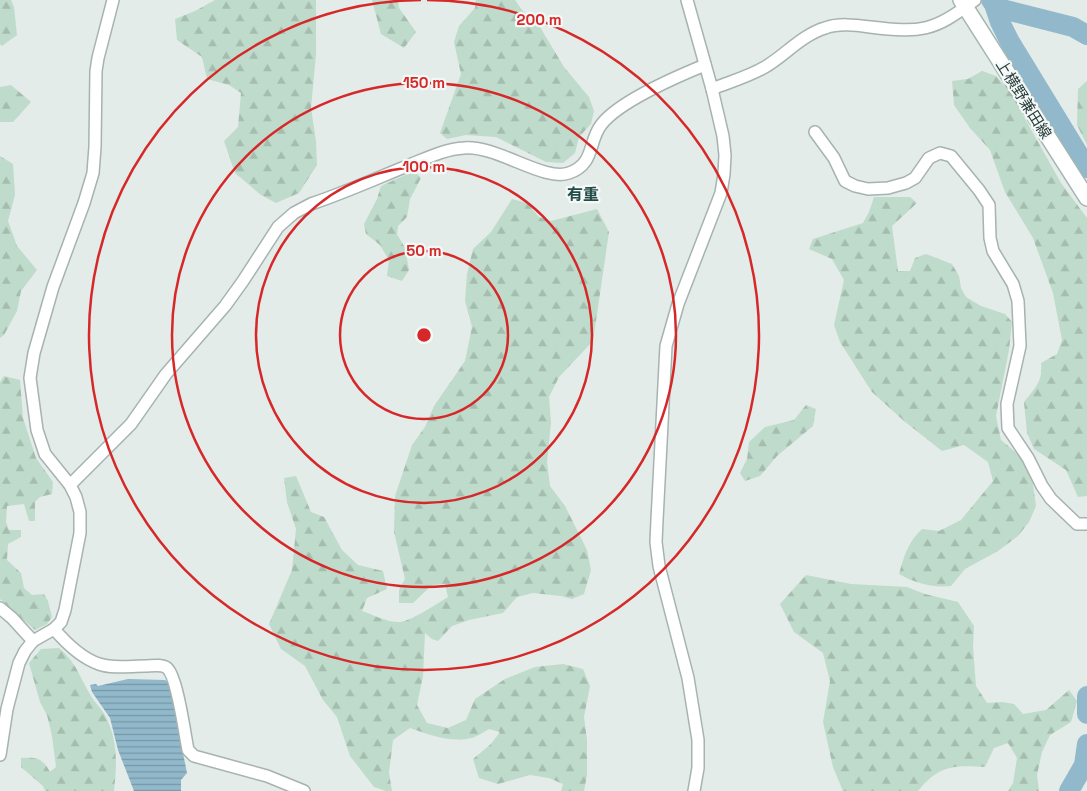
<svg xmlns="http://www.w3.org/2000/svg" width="1087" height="791" font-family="'Space Grotesk','Noto Sans JP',sans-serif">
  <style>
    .forest { fill: url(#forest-firs) }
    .water { fill: url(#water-rules) }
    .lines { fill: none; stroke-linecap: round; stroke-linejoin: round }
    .river { stroke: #91b9cb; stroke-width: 20 }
    .minor-casing { stroke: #a6b3b1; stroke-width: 14 }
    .secondary-casing { stroke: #a3b6b2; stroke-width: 18 }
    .minor { stroke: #fff; stroke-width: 11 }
    .secondary { stroke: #fff; stroke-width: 15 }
    .ring { fill: none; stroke: #d62828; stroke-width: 2.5 }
    .labels { text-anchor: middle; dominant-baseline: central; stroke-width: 4.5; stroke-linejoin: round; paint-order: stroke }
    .street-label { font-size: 15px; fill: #253b39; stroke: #f4f8f7 }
    .neighbourhood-label { font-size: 16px; font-weight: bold; fill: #234b48; stroke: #f4f8f7 }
    .centre { fill: #d62828; stroke: #f4f8f7; stroke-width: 2.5 }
    .ring-label { font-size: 15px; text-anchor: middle; font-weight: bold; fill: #d62828; stroke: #f4f8f7; stroke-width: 4.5; stroke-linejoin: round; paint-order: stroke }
  </style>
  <defs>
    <pattern id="forest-firs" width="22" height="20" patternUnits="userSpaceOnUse" patternTransform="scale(1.25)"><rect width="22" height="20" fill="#bfdbcb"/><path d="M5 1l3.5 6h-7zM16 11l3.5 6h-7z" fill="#a4bdaf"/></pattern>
    <pattern id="water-rules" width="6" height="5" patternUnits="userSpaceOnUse" patternTransform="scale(1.25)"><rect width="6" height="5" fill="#91b9cb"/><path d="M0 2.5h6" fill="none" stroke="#7698a6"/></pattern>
  </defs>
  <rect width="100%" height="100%" fill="#e3ece9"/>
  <g class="forest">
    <path d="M 0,0 L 11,0 L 14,7 L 17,35 L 2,46 L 0,44 Z"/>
    <path d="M 215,0 L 316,0 L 316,54 L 311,108 L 316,141 L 317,165 L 299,193 L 276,203 L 261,195 L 235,173 L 224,141 L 238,127 L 241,93 L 229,85 L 207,79 L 202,57 L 177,40 L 175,19 L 195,11 Z"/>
    <path d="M 372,0 L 398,0 L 399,8 L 416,32 L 404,48 L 381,34 Z"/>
    <path d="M 476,0 L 515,0 L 522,10 L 540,27 L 564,67 L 589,97 L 594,111 L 591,124 L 579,137 L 575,153 L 563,163 L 546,162 L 496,137 L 466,135 L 447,139 L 440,133 L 461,74 L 454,42 L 459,26 L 475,8 Z"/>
    <path d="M 982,71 L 996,76 L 1010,92 L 1061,183 L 1087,218 L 1087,496 L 1078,497 L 1066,470 L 1034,449 L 1027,433 L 1024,402 C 1035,388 1043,382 1041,363 L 1057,354 L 1062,340 L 1053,293 L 1033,238 L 1005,192 L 990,150 L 970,128 L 954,105 L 952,81 L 968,79 Z"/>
    <path d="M 1087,81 L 1087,145 L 1077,125 L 1078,89 Z"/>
    <path d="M 11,85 L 31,102 L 13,122 L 0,122 L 0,87 Z"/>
    <path d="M 0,156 L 13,164 L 15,195 L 8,221 L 17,246 L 37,270 L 21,291 L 17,311 L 4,335 L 0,338 Z"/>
    <path d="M 414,171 L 421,178 L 410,199 L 407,217 L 398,226 L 397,234 L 405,248 L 409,270 L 402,281 L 387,276 L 389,260 L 380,245 L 366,234 L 364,224 L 377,199 L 381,186 Z"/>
    <path d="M 874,197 L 910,197 L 917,203 L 892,226 L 898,271 L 910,271 L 915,258 L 926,254 L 952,264 L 959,276 L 961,288 L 966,297 L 981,306 L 1005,314 L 1012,322 L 1009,350 L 996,416 L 1001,440 L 1020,456 L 1032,478 L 1036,506 L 1029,522 L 1018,536 L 998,551 L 965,569 L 951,586 C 932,588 915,583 899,574 C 904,556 908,542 922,529 L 939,531 L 961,520 L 993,481 L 988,462 L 964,445 L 942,451 L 904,421 L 872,392 L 840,342 L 834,325 L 844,280 L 832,259 L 809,249 L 813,239 L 863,223 L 869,212 Z"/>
    <path d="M 512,199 L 527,203 L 539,217 L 551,221 L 597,209 L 609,232 L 593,341 L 559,377 L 549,397 L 551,423 L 547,462 L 550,486 L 565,506 L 587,550 L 591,570 L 584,594 L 572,599 L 561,596 L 533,593 L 517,597 L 503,613 L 469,620 L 452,626 L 438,641 L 432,639 L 425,633 L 423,676 L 417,705 L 427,723 L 448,728 L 466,720 L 475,699 L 505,679 L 535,667 L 563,664 L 583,669 L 590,686 L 584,717 L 587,740 L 587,775 L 584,791 L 561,791 L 563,784 L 549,778 L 530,775 L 498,784 L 479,778 L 473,759 L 491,744 L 500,732 L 489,729 C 483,732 477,737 471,738 C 451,743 429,735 410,728 L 393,740 L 389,773 L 392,791 L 386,791 L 374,787 L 350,756 L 337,717 L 323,700 L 305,666 L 281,649 L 269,624 L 292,570 L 296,529 L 287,502 L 284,478 L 296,476 L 311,512 L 324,517 L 342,550 L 358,565 L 383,571 L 387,589 L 367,598 L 362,611 C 374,615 388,623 401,622 C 412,620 437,604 448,597 L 445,584 L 432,585 L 413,603 L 399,603 L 399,590 L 405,579 L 394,532 L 395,496 L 412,445 L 425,427 L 434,406 L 465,361 L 472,327 L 465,301 L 467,274 L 473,249 L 491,232 Z"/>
    <path d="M 4,376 L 20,380 L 23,418 L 36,458 L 53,482 L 52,494 L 40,497 L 35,502 L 35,521 L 29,521 L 24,504 L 7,506 L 6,522 L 9,530 L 21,530 L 21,537 L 8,544 L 7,560 L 21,573 L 24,588 L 32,595 L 44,594 L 48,601 L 52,617 L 47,624 L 35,630 L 0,599 L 0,382 Z"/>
    <path d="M 806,405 L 816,409 L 813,426 L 777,456 L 760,476 L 745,481 L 740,473 L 747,459 L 749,442 L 765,427 L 794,420 Z"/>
    <path d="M 806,575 L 851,584 L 907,587 L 925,594 L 958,602 L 974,626 L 973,647 L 976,686 L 987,703 L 1002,702 L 1014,704 L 1023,714 L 1046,710 L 1069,690 L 1077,701 L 1071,722 L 1050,735 L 1042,752 L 1037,775 L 1039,791 L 1008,791 L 1013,783 L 1017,758 L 1008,743 L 994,748 L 985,767 C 954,765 939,765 918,791 L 843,791 L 833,767 L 823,722 L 830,681 L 823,653 L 794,632 L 780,604 Z"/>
    <path d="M 59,648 C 78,665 79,676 91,696 C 95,703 101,708 105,715 C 118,740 117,764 114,791 L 45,791 L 43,786 L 21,767 L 21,758 C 36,757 42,757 50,772 L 56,767 L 52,736 L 47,715 L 40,702 L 29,663 L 41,649 Z"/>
  </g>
  <path class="water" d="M 128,679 L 165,680 L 169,683 L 187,773 L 181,780 L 181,791 L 134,791 L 118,750 L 110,718 L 92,692 L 90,685 L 96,684 L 98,686 Z"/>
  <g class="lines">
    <g class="river">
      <path d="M 991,0 L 994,4 L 1002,9 L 1073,27 L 1087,35"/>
      <path d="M 994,4 L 1000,22 L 1010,42 L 1087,168"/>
      <path d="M 1087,696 L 1087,714"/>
      <path d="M 1069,791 L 1084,765 L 1087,744"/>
    </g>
    <defs>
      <g id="minor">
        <path d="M 687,0 L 712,89 L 723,136 L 725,155 L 724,174 L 721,193 L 678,304 L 666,346 L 657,520 L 656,542 L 659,566 L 688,678 L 698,740 L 698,768 L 694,791"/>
        <path d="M 712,89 C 729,82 748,77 765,67 C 784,56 802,35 825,28 C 839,23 855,25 870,27 C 921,33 933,32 975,0"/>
        <path d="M 815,132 L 834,158 L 845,181 L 855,186 L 868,189 L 888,188 L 906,183 L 915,178 L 929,158 L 940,153 L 951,156 L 979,190 L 989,205 L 990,238 L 993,251 L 1013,284 L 1018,301 L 1020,346 L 1007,404 L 1008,428 L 1028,458 L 1042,486 L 1051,499 L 1077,524 L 1087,524"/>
        <path d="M 70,485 L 131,424 L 166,374 L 225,306 L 243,281 L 278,227 L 294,213 L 311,204 C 344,193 375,179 407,166 C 425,159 444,149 464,148 C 497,145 544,182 569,173 C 595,164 588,142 601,125 C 618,102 678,76 705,65"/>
        <path d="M 0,608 L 12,618 L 33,641"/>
        <path d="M 54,629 C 66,643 81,658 99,664 C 113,669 130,666 145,666 C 151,666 162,664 167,668 C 177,676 185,735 188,750 L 194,756 L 267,776 L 304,791"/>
        <path d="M 0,755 L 7,709 L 19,663 L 25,651 L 33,641 L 54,629 L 61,622 L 65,610 L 80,533 L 80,512 L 76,497 L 70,485 L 45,454 L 37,430 L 30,378 L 34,353 L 53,287 L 84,203 L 93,173 L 95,147 L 96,71 L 98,58 L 113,0"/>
      </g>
      <path id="secondary" d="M 961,0 L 1087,198"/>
    </defs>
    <use href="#minor" class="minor-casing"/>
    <use href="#secondary" class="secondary-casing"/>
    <use href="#minor" class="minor"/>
    <use href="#secondary" class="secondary"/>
  </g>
  <g class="ring">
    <circle cx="424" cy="335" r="84"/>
    <circle cx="424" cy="335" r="168"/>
    <circle cx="424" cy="335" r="252"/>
    <path d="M427 0A335 335 0 1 1 421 0"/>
  </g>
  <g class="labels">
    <g class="street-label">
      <text transform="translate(1024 99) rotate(58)">上横野兼田線</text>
    </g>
    <g class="neighbourhood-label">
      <text x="583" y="194">有重</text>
    </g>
  </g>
  <circle cx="424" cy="335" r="8" class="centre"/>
  <g class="ring-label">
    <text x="539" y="25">200 m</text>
    <text x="424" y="88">150 m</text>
    <text x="424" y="172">100 m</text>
    <text x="424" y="256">50 m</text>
  </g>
</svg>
